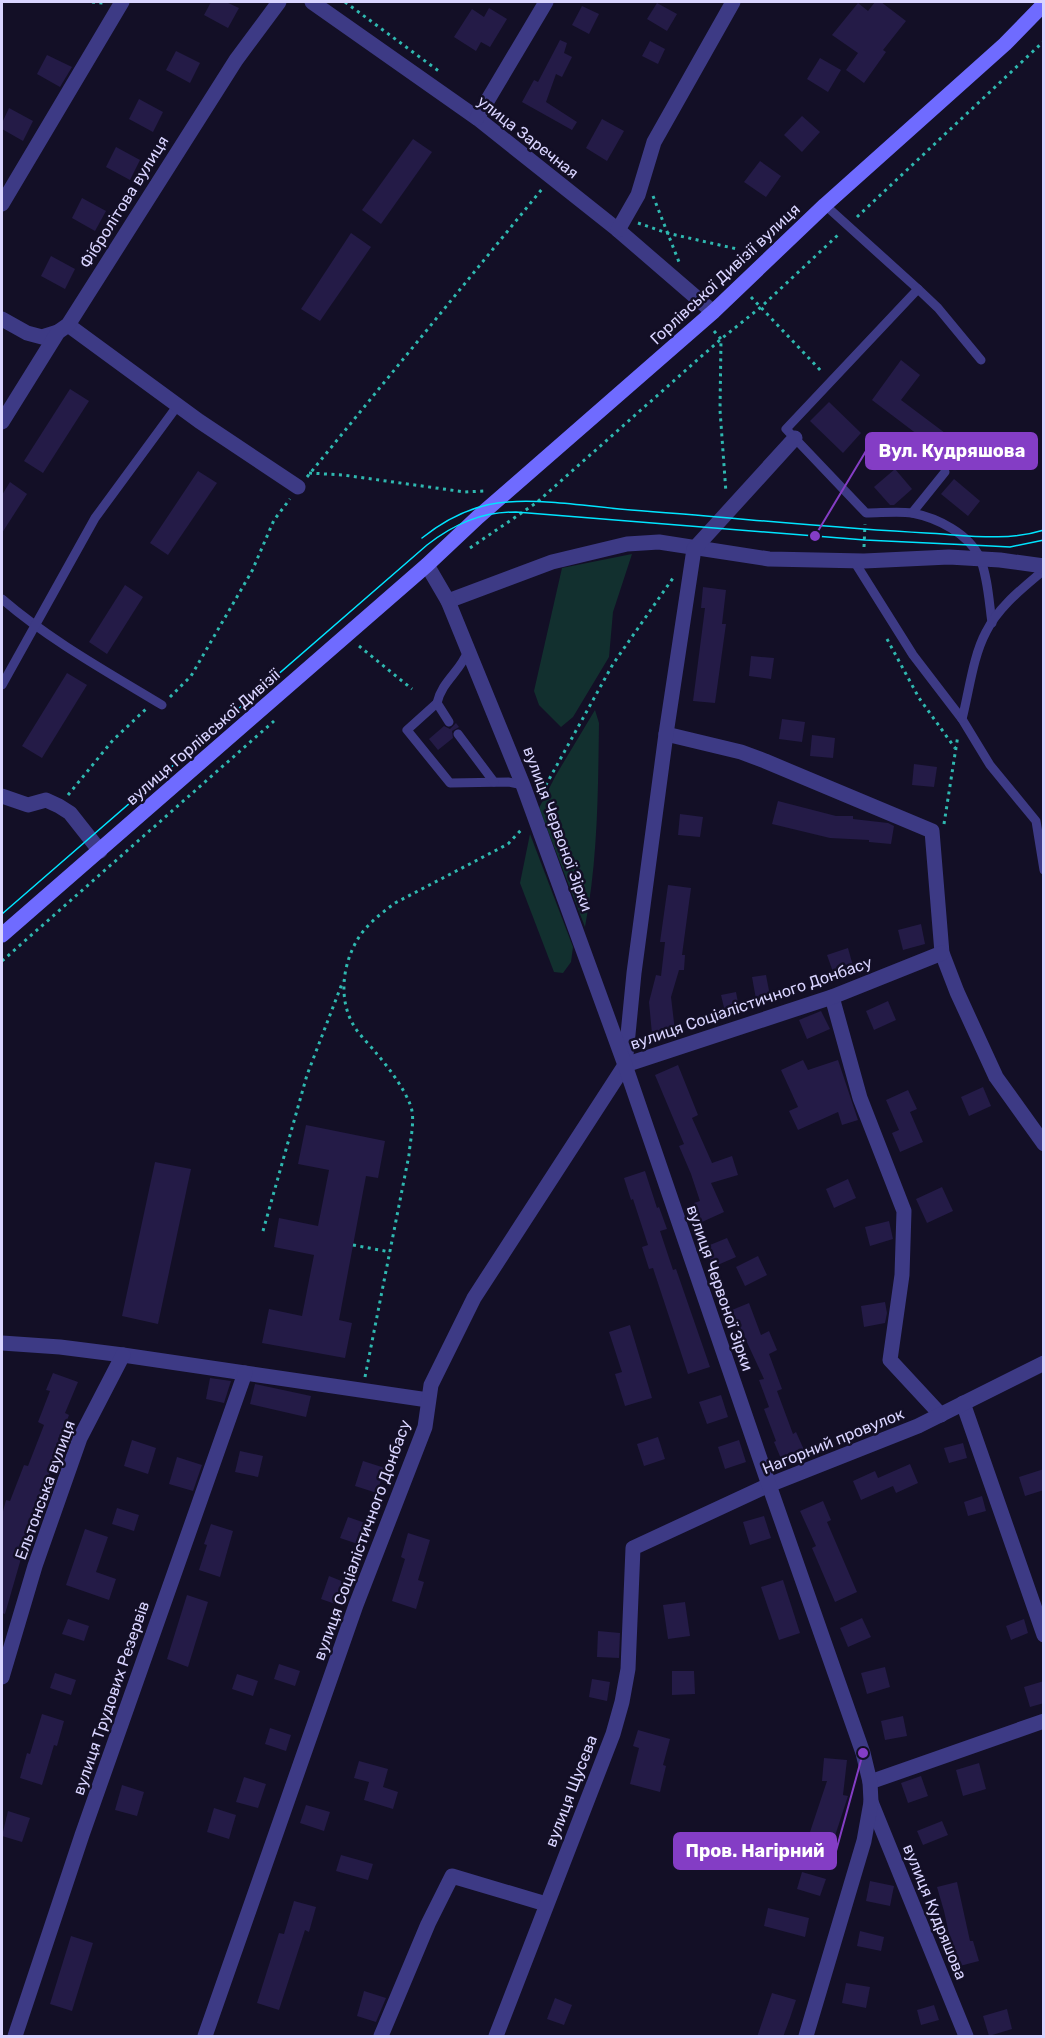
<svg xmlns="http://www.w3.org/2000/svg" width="1045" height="2038" font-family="Rubik,sans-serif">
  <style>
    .green { fill: #12302f }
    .building { fill: #241b47 }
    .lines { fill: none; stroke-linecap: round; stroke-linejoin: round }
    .path { stroke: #2fb8b0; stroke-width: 3; stroke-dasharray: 3 4.5; stroke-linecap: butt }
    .service { stroke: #3d3a85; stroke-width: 9 }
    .minor { stroke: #3d3a85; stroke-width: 15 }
    .tertiary { stroke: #3d3a85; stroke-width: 15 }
    .secondary { stroke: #6f6bff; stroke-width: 15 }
    .tram { stroke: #00e5ff; stroke-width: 1.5 }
    .labels { text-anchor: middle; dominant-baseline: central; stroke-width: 5; stroke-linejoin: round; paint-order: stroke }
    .street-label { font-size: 16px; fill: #d9d4ff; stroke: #130f26 }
    .leader { fill: none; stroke: #843dc5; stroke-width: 2 }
    .callout-dot { fill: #843dc5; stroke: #130f26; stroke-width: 2 }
    .callout { fill: #843dc5; stroke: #843dc5; stroke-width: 2 }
    .callout-label { font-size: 18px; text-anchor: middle; font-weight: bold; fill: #fff }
  </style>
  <rect width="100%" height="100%" fill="#130f26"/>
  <g class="green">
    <path d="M 632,554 L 613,612 L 609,657 L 573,717 L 561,727 L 539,705 L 534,691 L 562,568 Z"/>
    <path d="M 595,710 L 599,723 C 598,792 598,859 585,927 L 539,808 L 556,775 Z"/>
    <path d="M 530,834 L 573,947 L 571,962 L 563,973 L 554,972 L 520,883 Z"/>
  </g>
  <g class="building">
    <path d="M 211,2 L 226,2 L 239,8 L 228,28 L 204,15 Z"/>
    <path d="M 875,2 L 881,2 L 906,21 L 883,50 L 886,52 L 864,83 L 846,70 L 858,53 L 832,35 L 858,3 L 868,11 Z"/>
    <path d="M 657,3 L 677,14 L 667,31 L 647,19 Z"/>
    <path d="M 582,6 L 599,14 L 589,34 L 572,25 Z"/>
    <path d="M 489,8 L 507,19 L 490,47 L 481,42 L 476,51 L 454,37 L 472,9 L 484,17 Z"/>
    <path d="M 560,40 L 567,43 L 564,53 L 572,57 L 562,77 L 556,74 L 546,102 L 577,122 L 572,130 L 522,102 L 534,80 L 538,82 Z"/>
    <path d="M 650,41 L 665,49 L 658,64 L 642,56 Z"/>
    <path d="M 176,51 L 200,63 L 190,83 L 166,70 Z"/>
    <path d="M 47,55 L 72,67 L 60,87 L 37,74 Z"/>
    <path d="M 820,58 L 841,70 L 828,92 L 807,79 Z"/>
    <path d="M 139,99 L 163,112 L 153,132 L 129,119 Z"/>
    <path d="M 9,108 L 33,121 L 23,141 L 2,129 L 2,123 Z"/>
    <path d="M 802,116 L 820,132 L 802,152 L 784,135 Z"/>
    <path d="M 602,119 L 624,131 L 607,161 L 586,148 Z"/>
    <path d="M 413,139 L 432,152 L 381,224 L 362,210 Z"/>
    <path d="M 116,147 L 140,160 L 130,180 L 106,167 Z"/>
    <path d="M 760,161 L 781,176 L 766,197 L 744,182 Z"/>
    <path d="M 82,198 L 106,211 L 95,231 L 72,218 Z"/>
    <path d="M 351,233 L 371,247 L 320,321 L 301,309 Z"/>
    <path d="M 51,256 L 75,269 L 65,289 L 41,276 Z"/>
    <path d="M 901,360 L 920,375 L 901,400 L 945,433 L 934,447 L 872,400 Z"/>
    <path d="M 70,389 L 89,401 L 43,473 L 24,461 Z"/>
    <path d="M 829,402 L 861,433 L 843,453 L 810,421 Z"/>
    <path d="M 895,469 L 912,489 L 894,505 L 890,505 L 874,487 Z"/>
    <path d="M 198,471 L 217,483 L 168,555 L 150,543 Z"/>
    <path d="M 954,479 L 980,501 L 968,516 L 941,494 Z"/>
    <path d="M 10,482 L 27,494 L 2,533 L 2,495 Z"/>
    <path d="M 125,585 L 143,597 L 107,654 L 89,642 Z"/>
    <path d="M 703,587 L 726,590 L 722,624 L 726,624 L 715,703 L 693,701 L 705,608 L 701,608 Z"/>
    <path d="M 751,656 L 774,658 L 771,679 L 749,676 Z"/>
    <path d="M 67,673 L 87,685 L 42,758 L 22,746 Z"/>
    <path d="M 782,719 L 805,722 L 802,742 L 779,739 Z"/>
    <path d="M 456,723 L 459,727 L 452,731 L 453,738 L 438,750 L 429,739 L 444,726 L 450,729 Z"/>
    <path d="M 812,735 L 835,738 L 833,758 L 810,756 Z"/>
    <path d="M 914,764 L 937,767 L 934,787 L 912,785 Z"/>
    <path d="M 778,801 L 836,816 L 853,816 L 853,819 L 888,823 L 894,826 L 891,844 L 869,842 L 869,840 L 830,838 L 772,824 Z"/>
    <path d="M 680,814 L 703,817 L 700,837 L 678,835 Z"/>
    <path d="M 668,885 L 691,888 L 682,955 L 685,955 L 684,970 L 679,970 L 671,997 L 675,1031 L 652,1034 L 649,1002 L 656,975 L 661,976 L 665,942 L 660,942 Z"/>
    <path d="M 921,924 L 925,944 L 903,950 L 898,930 Z"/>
    <path d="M 848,948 L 853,966 L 833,972 L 827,955 Z"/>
    <path d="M 766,975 L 770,996 L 756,999 L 752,977 Z"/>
    <path d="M 736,992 L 740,1013 L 726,1016 L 721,995 Z"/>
    <path d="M 888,1001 L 896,1020 L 874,1030 L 866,1011 Z"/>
    <path d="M 821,1011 L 830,1029 L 807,1039 L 799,1020 Z"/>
    <path d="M 803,1060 L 808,1070 L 838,1060 L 858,1120 L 842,1125 L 838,1112 L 798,1130 L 789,1111 L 798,1107 L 781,1070 Z"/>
    <path d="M 678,1065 L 698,1115 L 692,1118 L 712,1163 L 732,1156 L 738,1175 L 711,1183 L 724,1212 L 702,1222 L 694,1203 L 700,1201 L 691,1174 L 679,1146 L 684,1144 L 655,1075 Z"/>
    <path d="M 983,1087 L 991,1106 L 969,1116 L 961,1097 Z"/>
    <path d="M 908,1090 L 917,1109 L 910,1112 L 923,1142 L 900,1152 L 892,1133 L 899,1130 L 886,1100 Z"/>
    <path d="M 306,1125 L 385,1141 L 378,1178 L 366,1176 L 339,1320 L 352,1323 L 345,1358 L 262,1343 L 269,1309 L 302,1316 L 314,1255 L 274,1247 L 279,1218 L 318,1226 L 329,1170 L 298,1164 Z"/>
    <path d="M 155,1162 L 191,1169 L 158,1324 L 122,1316 Z"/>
    <path d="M 645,1171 L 657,1208 L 659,1207 L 667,1229 L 660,1231 L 673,1270 L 676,1269 L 710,1367 L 688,1374 L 653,1268 L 649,1269 L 642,1247 L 648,1245 L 633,1199 L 631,1200 L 624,1178 Z"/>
    <path d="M 848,1179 L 856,1198 L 834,1208 L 826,1189 Z"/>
    <path d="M 942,1187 L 953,1211 L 927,1223 L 916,1199 Z"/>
    <path d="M 889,1221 L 893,1239 L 870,1246 L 865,1227 Z"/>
    <path d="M 727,1238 L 736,1257 L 713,1267 L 705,1247 Z"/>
    <path d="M 758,1256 L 767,1275 L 745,1286 L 736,1267 Z"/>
    <path d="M 885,1302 L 887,1313 L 885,1323 L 864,1327 L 861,1306 Z"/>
    <path d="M 749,1303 L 761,1335 L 769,1331 L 777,1350 L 769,1354 L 782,1389 L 777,1391 L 793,1434 L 796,1432 L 805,1452 L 782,1461 L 774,1442 L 776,1441 L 764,1409 L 769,1407 L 759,1380 L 764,1379 L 732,1310 Z"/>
    <path d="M 630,1325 L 652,1398 L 625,1406 L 615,1374 L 622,1372 L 609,1332 Z"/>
    <path d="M 53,1373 L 78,1382 L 65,1413 L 69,1415 L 59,1441 L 65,1444 L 58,1461 L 55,1460 L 37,1503 L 5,1614 L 2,1613 L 2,1515 L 6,1500 L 10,1501 L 24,1465 L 28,1466 L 44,1425 L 38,1422 L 50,1391 L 46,1390 Z"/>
    <path d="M 210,1378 L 231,1381 L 224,1403 L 206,1399 Z"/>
    <path d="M 255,1384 L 311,1396 L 306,1417 L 250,1404 Z"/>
    <path d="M 721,1395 L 728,1417 L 707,1424 L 699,1402 Z"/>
    <path d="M 658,1437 L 665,1459 L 644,1466 L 637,1444 Z"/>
    <path d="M 132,1440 L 156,1448 L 148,1474 L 124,1466 Z"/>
    <path d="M 739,1440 L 746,1462 L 725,1469 L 718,1447 Z"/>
    <path d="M 963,1443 L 967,1458 L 949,1463 L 944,1448 Z"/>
    <path d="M 240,1451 L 263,1456 L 258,1477 L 235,1472 Z"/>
    <path d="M 177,1457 L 202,1465 L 193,1491 L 169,1484 Z"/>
    <path d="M 363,1461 L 385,1468 L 377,1493 L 355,1486 Z"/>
    <path d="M 910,1464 L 918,1483 L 896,1493 L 893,1486 L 861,1500 L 853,1481 L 875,1471 L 878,1478 Z"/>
    <path d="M 1044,1469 L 1044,1490 L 1025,1496 L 1019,1477 Z"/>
    <path d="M 982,1496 L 986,1511 L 968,1516 L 964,1502 Z"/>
    <path d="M 823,1501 L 831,1520 L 827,1522 L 857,1592 L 835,1602 L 812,1548 L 816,1546 L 800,1511 Z"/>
    <path d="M 117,1508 L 139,1515 L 134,1531 L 112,1524 Z"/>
    <path d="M 764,1516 L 771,1538 L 750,1545 L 743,1522 Z"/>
    <path d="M 348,1517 L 371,1525 L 364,1546 L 340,1538 Z"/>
    <path d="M 211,1524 L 233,1531 L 220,1577 L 199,1570 L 207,1545 L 204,1544 Z"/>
    <path d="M 85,1529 L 108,1537 L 96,1572 L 116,1579 L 109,1600 L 66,1585 Z"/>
    <path d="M 408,1533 L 430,1540 L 418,1580 L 424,1582 L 416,1609 L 392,1601 L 405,1559 L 401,1557 Z"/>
    <path d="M 329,1576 L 349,1584 L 341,1606 L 321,1599 Z"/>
    <path d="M 783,1580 L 800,1633 L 779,1640 L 761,1587 Z"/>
    <path d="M 187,1595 L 208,1602 L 188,1667 L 167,1659 Z"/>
    <path d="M 685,1602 L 690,1636 L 668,1639 L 663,1605 Z"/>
    <path d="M 862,1618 L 871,1637 L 848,1647 L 840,1628 Z"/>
    <path d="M 68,1619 L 89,1626 L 84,1641 L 62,1634 Z"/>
    <path d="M 1024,1619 L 1028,1633 L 1011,1640 L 1006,1626 Z"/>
    <path d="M 598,1631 L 620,1633 L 619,1658 L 597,1657 Z"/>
    <path d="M 279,1664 L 300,1671 L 295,1686 L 274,1679 Z"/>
    <path d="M 885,1667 L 890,1687 L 867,1694 L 861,1673 Z"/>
    <path d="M 672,1671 L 694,1671 L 695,1694 L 672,1695 Z"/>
    <path d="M 55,1673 L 76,1680 L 71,1695 L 50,1688 Z"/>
    <path d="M 237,1674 L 258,1681 L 253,1696 L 232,1689 Z"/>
    <path d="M 592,1679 L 610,1682 L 607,1701 L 589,1697 Z"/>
    <path d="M 1044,1681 L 1044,1703 L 1030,1707 L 1024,1687 Z"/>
    <path d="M 42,1714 L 64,1721 L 57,1746 L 54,1745 L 42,1785 L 20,1778 L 27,1753 L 30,1754 Z"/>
    <path d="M 903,1716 L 907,1736 L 885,1740 L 881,1721 Z"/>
    <path d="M 270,1728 L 291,1735 L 286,1751 L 265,1744 Z"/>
    <path d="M 638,1730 L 670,1739 L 663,1765 L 666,1766 L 660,1792 L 630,1784 L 639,1748 L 633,1746 Z"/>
    <path d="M 824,1758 L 847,1760 L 843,1795 L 848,1796 L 834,1839 L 810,1832 L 827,1781 L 822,1781 Z"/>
    <path d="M 359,1761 L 388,1769 L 383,1787 L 398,1792 L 393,1809 L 364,1800 L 369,1782 L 354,1778 Z"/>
    <path d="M 979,1763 L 986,1789 L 963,1796 L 956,1770 Z"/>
    <path d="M 921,1776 L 928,1796 L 908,1803 L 901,1783 Z"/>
    <path d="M 244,1777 L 266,1784 L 258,1808 L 236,1802 Z"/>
    <path d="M 122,1785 L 144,1792 L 137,1816 L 115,1810 Z"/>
    <path d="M 306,1805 L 330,1812 L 324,1831 L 300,1823 Z"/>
    <path d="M 214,1808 L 236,1815 L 229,1839 L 207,1832 Z"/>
    <path d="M 8,1811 L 30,1818 L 22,1842 L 2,1836 Z"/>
    <path d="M 942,1821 L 948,1835 L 923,1845 L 917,1831 Z"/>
    <path d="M 341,1855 L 373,1864 L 368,1880 L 336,1871 Z"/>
    <path d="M 802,1872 L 826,1879 L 820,1896 L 797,1889 Z"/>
    <path d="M 870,1881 L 894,1886 L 890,1906 L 866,1901 Z"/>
    <path d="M 957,1882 L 970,1941 L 973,1941 L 979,1961 L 956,1967 L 950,1947 L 952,1947 L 944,1911 L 937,1887 Z"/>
    <path d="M 294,1901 L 316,1907 L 309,1932 L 305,1930 L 279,2010 L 257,2003 L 279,1933 L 284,1934 Z"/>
    <path d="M 768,1908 L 809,1918 L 805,1937 L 764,1926 Z"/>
    <path d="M 860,1931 L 884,1937 L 881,1951 L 857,1946 Z"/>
    <path d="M 71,1936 L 93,1943 L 72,2011 L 50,2004 Z"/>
    <path d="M 846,1983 L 870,1987 L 866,2008 L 842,2003 Z"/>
    <path d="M 364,1991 L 386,1998 L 376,2022 L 357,2016 Z"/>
    <path d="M 772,1993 L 796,2000 L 790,2018 L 783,2037 L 757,2037 Z"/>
    <path d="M 555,1998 L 572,2005 L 564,2025 L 547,2019 Z"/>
    <path d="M 934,2005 L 939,2020 L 921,2025 L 917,2010 Z"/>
    <path d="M 1007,2009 L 1012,2029 L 989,2036 L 983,2016 Z"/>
  </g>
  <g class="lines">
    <g class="path">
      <path d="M 92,2 L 103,3"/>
      <path d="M 345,2 L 440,72"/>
      <path d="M 653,196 L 679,262"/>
      <path d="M 857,217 L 1044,41"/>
      <path d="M 638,223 L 667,233 L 737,249"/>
      <path d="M 751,297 L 822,372"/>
      <path d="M 714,331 L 721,339 L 720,410 L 726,493"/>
      <path d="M 663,337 L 660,334 L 687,310"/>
      <path d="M 309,473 L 343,475 L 465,492 L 484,491"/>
      <path d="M 307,477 L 542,189"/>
      <path d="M 864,547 L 865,524"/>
      <path d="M 470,548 L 536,503 L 721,339 L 761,307 L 839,234"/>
      <path d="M 887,639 L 919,698 L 955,748"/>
      <path d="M 359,646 L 412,689"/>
      <path d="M 170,697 L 191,676 L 252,571 L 274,520 L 290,499"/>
      <path d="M 542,792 L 613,664 L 673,578"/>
      <path d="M 68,795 L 113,740 L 146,709"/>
      <path d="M 944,824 L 958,735"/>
      <path d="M 2,961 L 274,721"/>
      <path d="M 263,1231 L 307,1075 L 343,981"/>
      <path d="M 353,1245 L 390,1252"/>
      <path d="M 365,1377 L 409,1155 C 410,1140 416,1118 410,1104 C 403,1087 389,1068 377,1054 C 370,1045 360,1036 354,1026 C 337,998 343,960 361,934 C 371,921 383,912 395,903 L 508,844 L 522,829"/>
    </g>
    <g class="service">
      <path d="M 825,205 L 918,289 L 938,308 L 981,360"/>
      <path d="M 918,289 L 786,429 L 866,513 C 881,513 898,511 912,513 C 938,518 969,534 980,558 C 988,578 989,602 992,623"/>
      <path d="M 912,513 L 945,472"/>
      <path d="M 854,561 L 913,655 L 962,719 L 990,765 L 1036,821 L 1044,870"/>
      <path d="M 2,599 C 48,639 109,673 162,705"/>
      <path d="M 2,685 L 95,518 L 178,405"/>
      <path d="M 437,703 L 407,730 L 450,783 L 508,782 L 523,785"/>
      <path d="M 962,719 C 969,692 973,656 986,632 C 999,606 1023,588 1044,570"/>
      <path d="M 449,722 L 437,703 C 442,681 460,672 468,651"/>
      <path d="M 458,734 L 494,782"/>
    </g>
    <g class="minor">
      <path d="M 312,2 L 477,118 L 618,230 L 713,312"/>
      <path d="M 477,118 L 546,2"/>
      <path d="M 2,204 L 122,2"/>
      <path d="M 618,230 L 638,195 L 654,142 L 733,2"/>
      <path d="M 2,319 L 27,333 L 42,337 L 58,332"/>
      <path d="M 68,325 L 199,421 L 298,487"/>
      <path d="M 2,422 L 58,332 L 68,325 L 236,60 L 279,2"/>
      <path d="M 448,601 L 552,562 L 627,544 L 659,542 L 769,559 L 864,561 L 949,557 L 1000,560 L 1044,566"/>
      <path d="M 666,734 L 741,752 L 765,761 L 932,831 L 942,953 L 957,992 L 996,1077 L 1044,1144"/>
      <path d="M 2,796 L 28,805 L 46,800 L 59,806 L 70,813 L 100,851"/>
      <path d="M 832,997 L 860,1098 L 904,1211 L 902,1275 L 890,1360 L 941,1415"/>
      <path d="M 625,1065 L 634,973 L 666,734 L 694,549 L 795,438"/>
      <path d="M 2,1343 L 60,1347 L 123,1355 L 428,1400"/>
      <path d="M 963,1403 L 1044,1635"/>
      <path d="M 2,1677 L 35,1566 L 80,1438 L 123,1355"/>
      <path d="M 870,1782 L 1044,1721"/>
      <path d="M 871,1802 L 966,2036"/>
      <path d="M 15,2036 L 82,1835 L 245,1373"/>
      <path d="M 205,2036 L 356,1605 L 425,1427 L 431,1385 L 474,1298 L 625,1065 L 832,997 L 942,953"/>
      <path d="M 381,2036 L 428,1924 L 452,1876 L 546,1904"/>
      <path d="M 496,2036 L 613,1734 L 622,1702 L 628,1669 L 633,1548 L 769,1485 L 918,1426 L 1044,1363"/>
    </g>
    <path class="tertiary" d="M 427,565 L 448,601 L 523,785 L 625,1065 L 769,1485 L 863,1753 L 870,1782 L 871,1802 L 864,1841 L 806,2036"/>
    <path class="secondary" d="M 2,935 L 427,565 L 478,517 L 713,312 L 825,205 L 1005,44 L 1044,4"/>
    <g class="tram">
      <path d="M 422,538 C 447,518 475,504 508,502 C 546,499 593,507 631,510 C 729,517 828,528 926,533 C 965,535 1006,542 1044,530"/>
      <path d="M 2,914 L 427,545 C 454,524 481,512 516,512 L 865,540 L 991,546 L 1010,547 L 1044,540"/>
    </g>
  </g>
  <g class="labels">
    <g class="street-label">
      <text transform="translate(528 137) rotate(38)">улица Заречная</text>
      <text transform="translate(124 202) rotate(-58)">Фібролітова вулиця</text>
      <text transform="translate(725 274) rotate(-43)">Горлівської Дивізії вулиця</text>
      <text transform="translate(203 737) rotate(-41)">вулиця Горлівської Дивізії</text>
      <text transform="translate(558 829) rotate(70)">вулиця Червоної Зірки</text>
      <text transform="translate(751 1003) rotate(-19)">вулиця Соціалістичного Донбасу</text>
      <text transform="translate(720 1288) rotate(71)">вулиця Червоної Зірки</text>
      <text transform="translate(833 1441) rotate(-22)">Нагорний провулок</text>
      <text transform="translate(45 1490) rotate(-70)">Ельтонська вулиця</text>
      <text transform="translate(362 1540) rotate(-70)">вулиця Соціалістичного Донбасу</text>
      <text transform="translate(111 1698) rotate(-71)">вулиця Трудових Резервів</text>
      <text transform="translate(571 1791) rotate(-69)">вулиця Щусєва</text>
      <text transform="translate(935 1912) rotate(68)">вулиця Кудряшова</text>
    </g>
  </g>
  <path class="leader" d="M815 536L866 451M863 1753L836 1851"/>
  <g class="callout-dot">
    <circle cx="815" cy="536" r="6"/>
    <circle cx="863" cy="1753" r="6"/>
  </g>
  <g class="callout">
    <rect x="866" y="433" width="171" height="36" rx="6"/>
    <rect x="674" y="1833" width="162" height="36" rx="6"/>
  </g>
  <g class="callout-label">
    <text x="952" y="457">Вул. Кудряшова</text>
    <text x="755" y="1857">Пров. Нагірний</text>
  </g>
  <rect width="1045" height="2038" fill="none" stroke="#d9d4ff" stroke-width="6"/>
</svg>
